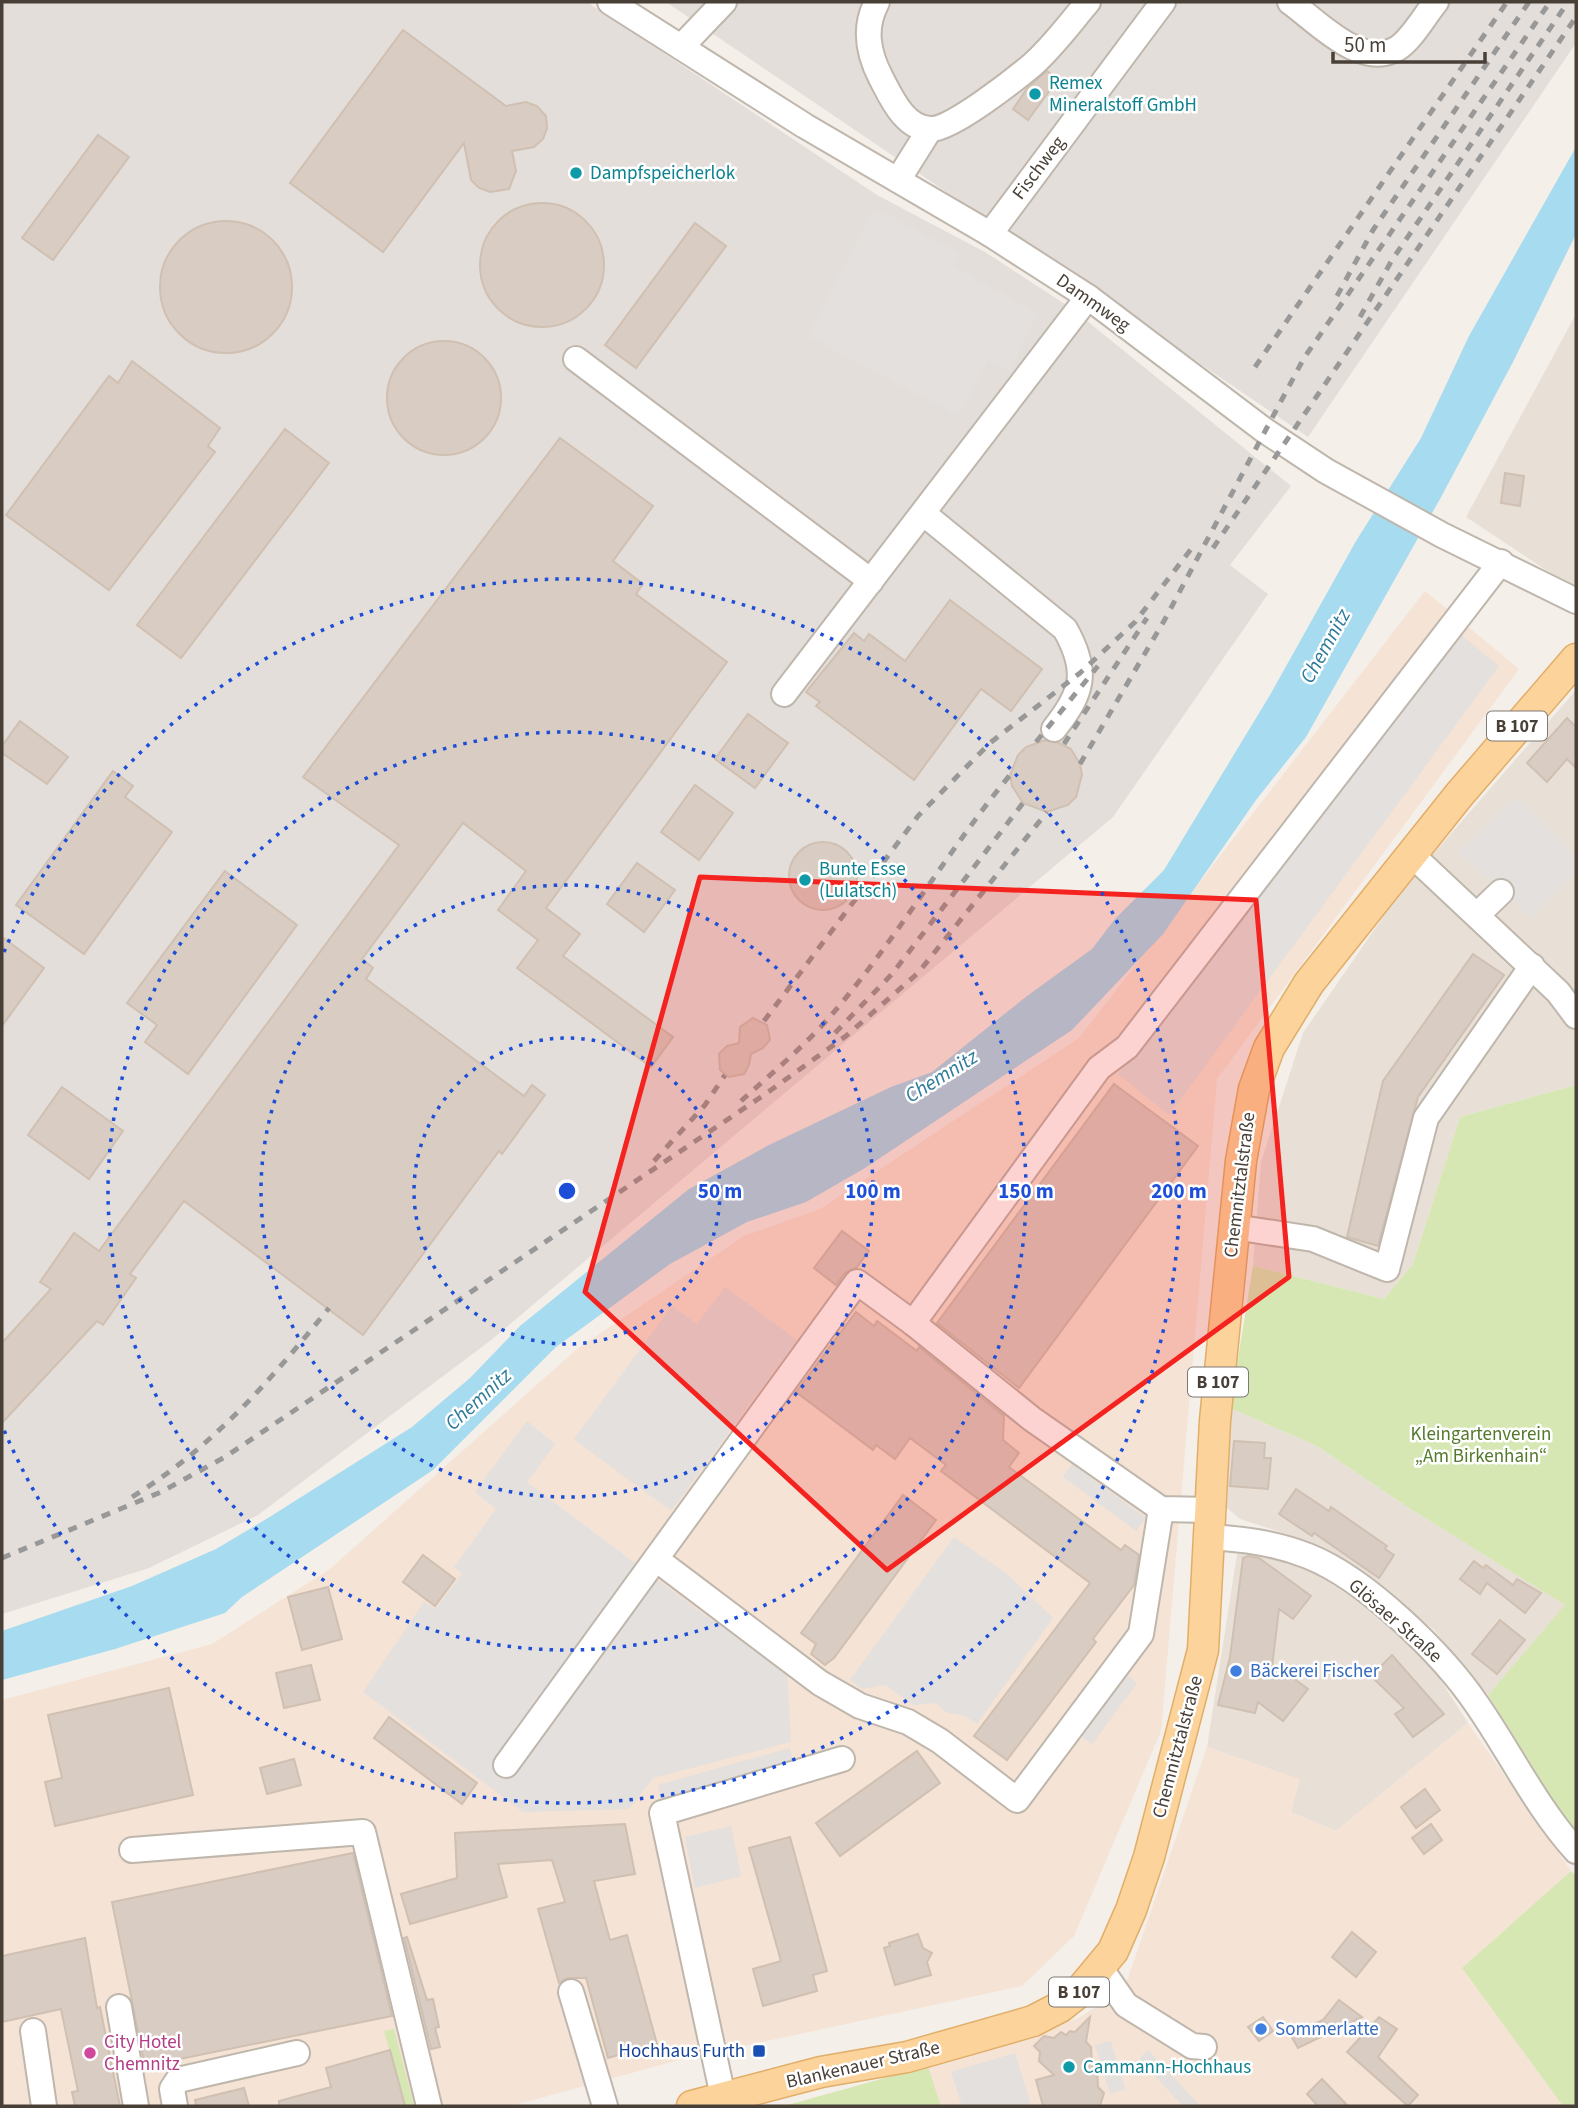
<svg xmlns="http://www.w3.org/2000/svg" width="1578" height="2108" font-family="'Source Sans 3',sans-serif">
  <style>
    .residential { fill: #e8e0d7 }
    .commercial { fill: #f5e3d5 }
    .industrial { fill: #e4deda }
    .green { fill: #d6e7b3 }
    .parking { fill: #e3e0dd }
    .water { fill: #a7dbef }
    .building { fill: #d9ccc2; stroke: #d0c0b2; stroke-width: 2 }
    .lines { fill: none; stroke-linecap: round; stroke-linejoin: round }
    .minor-casing { stroke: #bfb6ac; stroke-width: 28 }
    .major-casing { stroke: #e1ae6a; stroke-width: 33 }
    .minor { stroke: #fff; stroke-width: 24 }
    .major { stroke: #fcd39a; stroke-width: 30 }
    .rail { stroke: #989898; stroke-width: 5; stroke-dasharray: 9 9; stroke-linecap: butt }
    .marked { fill: #f5231f; fill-opacity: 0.2; stroke: #f5231f; stroke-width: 5; stroke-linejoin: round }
    .ring { fill: none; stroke: #1d4ed8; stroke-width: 3.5; stroke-dasharray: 3.5 7 }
    .culture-dot { fill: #0f9aa8; stroke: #fff; stroke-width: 2.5 }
    .shop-dot { fill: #3f7fe0; stroke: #fff; stroke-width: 2.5 }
    .transit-dot { fill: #1a4fb4; stroke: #fff; stroke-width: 2.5 }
    .hotel-dot { fill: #d1479c; stroke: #fff; stroke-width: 2.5 }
    .labels { text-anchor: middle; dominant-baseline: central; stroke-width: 5; stroke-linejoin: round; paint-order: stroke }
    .shield { fill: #fff; stroke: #7f7973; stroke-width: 2 }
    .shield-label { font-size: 18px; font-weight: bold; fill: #483f37 }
    .culture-label { font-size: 19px; fill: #0d838f; stroke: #fff; text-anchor: start }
    .street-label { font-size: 19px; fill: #483f37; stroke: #fff }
    .park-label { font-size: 19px; fill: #53792b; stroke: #fff }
    .shop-label { font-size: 19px; fill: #366cbe; stroke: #fff; text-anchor: start }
    .hotel-label { font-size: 19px; fill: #b23c85; stroke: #fff; text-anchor: start }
    .transit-label { font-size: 19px; fill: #164399; stroke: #fff; text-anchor: end }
    .water-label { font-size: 21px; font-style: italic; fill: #2d7a9a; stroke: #fff }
    .centre { fill: #1d4ed8; stroke: #fff; stroke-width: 3.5 }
    .ring-label { font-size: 21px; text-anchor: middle; font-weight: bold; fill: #1d4ed8; stroke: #fff; stroke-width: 5; stroke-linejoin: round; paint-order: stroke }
  </style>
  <rect width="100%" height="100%" fill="#f4efe9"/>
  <g class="residential">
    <path d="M 1576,314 L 1576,590 L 1466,517 Z"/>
    <path d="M 1576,690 L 1576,1085 L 1460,1117 L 1413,1264 L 1384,1299 L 1253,1266 L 1261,1162 L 1303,1033 L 1401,891 Z"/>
    <path d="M 1230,1408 L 1317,1446 L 1409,1508 L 1566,1605 L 1488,1695 L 1434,1630 L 1369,1578 L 1308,1541 L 1240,1519 L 1227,1508 Z"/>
    <path d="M 1255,1549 L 1305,1566 L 1390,1623 L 1438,1676 L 1468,1723 L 1336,1831 L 1291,1812 L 1299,1780 L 1207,1747 L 1237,1554 Z"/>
  </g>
  <g class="commercial">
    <path d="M 1425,591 L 1519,669 L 1217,1079 L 1161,1731 L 1074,1936 L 1022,1986 L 679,2060 L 511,2106 L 2,2106 L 2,1700 L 212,1644 L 330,1569 L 577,1349 L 744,1236 L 820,1209 L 1079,1038 Z"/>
    <path d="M 1468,1723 L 1571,1871 L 1462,1968 L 1563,2106 L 941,2106 L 928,2066 L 1079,2018 L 1125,1987 L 1207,1747 L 1300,1779 L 1291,1812 L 1336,1831 Z"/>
  </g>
  <g class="industrial">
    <path d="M 2,2 L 587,2 L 877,195 L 985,252 L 1071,308 L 1291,486 L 1230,565 L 1268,594 L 1113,817 L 490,1341 L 258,1515 L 149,1568 L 2,1614 Z"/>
    <path d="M 666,2 L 1576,2 L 1576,43 L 1308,437 Z"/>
  </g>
  <g class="green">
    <path d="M 1576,1085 L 1576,1832 L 1562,1814 L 1488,1695 L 1565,1605 L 1409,1508 L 1317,1446 L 1230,1408 L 1253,1266 L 1384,1299 L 1413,1264 L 1460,1117 Z"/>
    <path d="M 1571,1871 L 1576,1876 L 1576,2106 L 1563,2106 L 1462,1968 Z"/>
    <path d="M 394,2029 L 414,2106 L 405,2106 L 384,2031 Z"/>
    <path d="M 928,2066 L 941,2106 L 784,2106 Z"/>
  </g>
  <g class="parking">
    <path d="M 875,208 L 959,252 L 953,266 L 1037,313 L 1010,371 L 988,361 L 958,416 L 807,336 Z"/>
    <path d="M 1455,630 L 1499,666 L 1169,1115 L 1118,1074 Z"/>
    <path d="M 1516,797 L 1576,857 L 1576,872 L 1531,919 L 1459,852 Z"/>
    <path d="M 725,1287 L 797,1340 L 671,1511 L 574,1439 L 672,1306 L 697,1324 Z"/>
    <path d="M 527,1421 L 555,1444 L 527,1482 L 695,1608 L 787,1673 L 791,1742 L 653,1778 L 629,1809 L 523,1812 L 363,1692 L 424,1602 L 436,1609 L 462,1573 L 454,1567 L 496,1509 L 475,1492 Z"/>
    <path d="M 1072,1464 L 1146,1518 L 1136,1531 L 1063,1477 Z"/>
    <path d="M 954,1537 L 1007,1574 L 1053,1618 L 977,1724 L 965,1716 L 946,1712 L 936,1703 L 913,1705 L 885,1685 L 862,1689 L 850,1680 Z"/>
    <path d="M 1124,1673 L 1137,1683 L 1092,1744 L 1078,1734 Z"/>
    <path d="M 790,1748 L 794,1766 L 662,1802 L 658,1785 Z"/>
    <path d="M 731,1826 L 741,1876 L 695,1888 L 685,1837 Z"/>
    <path d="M 1111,2041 L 1125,2089 L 1110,2094 L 1095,2045 Z"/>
    <path d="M 1148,2050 L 1200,2106 L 1183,2106 L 1139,2059 Z"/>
    <path d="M 1015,2053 L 1031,2106 L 962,2106 L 951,2072 Z"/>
  </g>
  <path class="water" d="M 1576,147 L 1576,234 L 1513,362 L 1440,499 L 1306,737 L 1256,800 L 1163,934 L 1072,1030 L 865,1168 L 806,1202 L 747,1222 L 670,1264 L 556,1347 L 433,1470 L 242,1597 L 225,1613 L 115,1649 L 2,1680 L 2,1631 L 132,1586 L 216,1549 L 268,1518 L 412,1427 L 470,1378 L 520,1326 L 689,1189 L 769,1145 L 891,1087 L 932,1072 L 1027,996 L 1092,949 L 1115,919 L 1164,870 L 1270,695 L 1356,541 L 1421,438 L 1469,336 Z"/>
  <g class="building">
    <path d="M 403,30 L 506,106 L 526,102 L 537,106 L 546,116 L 547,128 L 543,139 L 534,147 L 512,151 L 516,171 L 509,189 L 490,192 L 479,188 L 471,180 L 464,143 L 383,252 L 290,183 Z"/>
    <path d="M 1047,71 L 1058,79 L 1028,120 L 1013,109 L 1028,87 Z"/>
    <path d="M 98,135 L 129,157 L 53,260 L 22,238 Z"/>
    <circle cx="542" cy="265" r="62"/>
    <circle cx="226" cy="287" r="66"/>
    <path d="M 695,223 L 726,246 L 636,368 L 605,345 Z"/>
    <circle cx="444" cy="398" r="57"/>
    <path d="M 132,361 L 220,428 L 208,446 L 215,452 L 109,590 L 6,515 L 109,376 L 118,383 Z"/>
    <path d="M 285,429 L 329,463 L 181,658 L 137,625 Z"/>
    <path d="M 560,438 L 653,506 L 613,561 L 643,584 L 636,594 L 727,662 L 546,908 L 580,934 L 563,956 L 673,1037 L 651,1067 L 517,968 L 538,940 L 498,910 L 526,871 L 463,823 L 362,959 L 373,968 L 366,979 L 524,1096 L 532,1085 L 545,1095 L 502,1154 L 499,1151 L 363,1335 L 184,1201 L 130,1274 L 136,1278 L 103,1325 L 97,1321 L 2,1423 L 2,1343 L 51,1289 L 40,1282 L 74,1233 L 99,1251 L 399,845 L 303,777 Z"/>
    <path d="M 1505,473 L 1524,476 L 1520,506 L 1501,503 Z"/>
    <path d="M 950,600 L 1042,669 L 1011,711 L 981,689 L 914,780 L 816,706 L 820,702 L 806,692 L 854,633 L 864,641 L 869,634 L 905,661 Z"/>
    <path d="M 748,714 L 788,743 L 755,788 L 715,759 Z"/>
    <path d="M 1567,718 L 1576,727 L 1576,768 L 1567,759 L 1547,782 L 1527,763 Z"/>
    <path d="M 20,721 L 68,757 L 47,784 L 2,753 L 2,746 Z"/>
    <path d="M 1045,740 L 1059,743 L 1071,749 L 1080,764 L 1082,775 L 1076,797 L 1068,805 L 1047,812 L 1023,803 L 1012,786 L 1010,775 L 1018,755 L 1026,747 Z"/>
    <path d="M 113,771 L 133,786 L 125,797 L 172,832 L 84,954 L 16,905 Z"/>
    <path d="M 695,785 L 733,813 L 699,860 L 661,832 Z"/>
    <circle cx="823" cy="876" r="34"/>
    <path d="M 637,863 L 675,890 L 644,932 L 607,904 Z"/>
    <path d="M 225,871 L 297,925 L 188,1074 L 145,1042 L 157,1025 L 127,1003 Z"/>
    <path d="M 2,937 L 44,968 L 2,1026 Z"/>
    <path d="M 1473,954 L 1504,975 L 1418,1097 L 1378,1246 L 1347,1237 L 1383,1081 Z"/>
    <path d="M 753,1018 L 767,1025 L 770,1040 L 763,1048 L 751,1054 L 749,1065 L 744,1074 L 729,1077 L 720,1070 L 719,1054 L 727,1046 L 739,1043 L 740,1027 Z"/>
    <path d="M 1114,1084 L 1198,1146 L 1019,1388 L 937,1323 Z"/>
    <path d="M 62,1087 L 123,1131 L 89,1179 L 28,1135 Z"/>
    <path d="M 842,1231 L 869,1251 L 857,1267 L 845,1273 L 836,1285 L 814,1268 Z"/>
    <path d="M 856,1312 L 874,1326 L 877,1321 L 917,1351 L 919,1347 L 1004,1416 L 1003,1440 L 1019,1453 L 1009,1467 L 1121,1550 L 1125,1545 L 1139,1555 L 1134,1585 L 1093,1639 L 1096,1642 L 1007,1760 L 974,1736 L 1090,1583 L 941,1471 L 946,1465 L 910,1438 L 895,1459 L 876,1445 L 873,1450 L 796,1392 Z"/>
    <path d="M 1234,1441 L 1265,1443 L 1264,1458 L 1271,1458 L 1268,1489 L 1230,1486 Z"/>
    <path d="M 1296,1489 L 1329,1511 L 1331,1507 L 1387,1546 L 1385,1549 L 1394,1555 L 1379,1578 L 1314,1533 L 1312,1536 L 1279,1514 Z"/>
    <path d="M 903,1495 L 936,1520 L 834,1658 L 825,1665 L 811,1654 L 816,1644 L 801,1633 Z"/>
    <path d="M 423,1555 L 455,1579 L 435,1606 L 403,1582 Z"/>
    <path d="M 1248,1556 L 1259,1558 L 1311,1596 L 1293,1619 L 1279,1609 L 1272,1667 L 1282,1670 L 1308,1689 L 1283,1721 L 1258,1702 L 1255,1713 L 1218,1705 L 1230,1657 L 1243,1558 Z"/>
    <path d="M 1474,1561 L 1483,1568 L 1486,1565 L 1513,1585 L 1517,1579 L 1541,1593 L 1525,1613 L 1487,1583 L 1480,1594 L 1460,1579 Z"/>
    <path d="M 328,1587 L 342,1639 L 302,1650 L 288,1597 Z"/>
    <path d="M 1500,1620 L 1525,1640 L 1497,1674 L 1472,1654 Z"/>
    <path d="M 1392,1655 L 1444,1714 L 1413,1737 L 1395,1714 L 1404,1708 L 1371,1676 Z"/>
    <path d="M 311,1665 L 320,1700 L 284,1708 L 276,1673 Z"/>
    <path d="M 169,1688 L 193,1795 L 55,1826 L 45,1782 L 62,1778 L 48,1715 Z"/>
    <path d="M 389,1717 L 477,1783 L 462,1804 L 374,1738 Z"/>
    <path d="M 917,1751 L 940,1783 L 840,1856 L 816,1823 Z"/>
    <path d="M 294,1759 L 301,1785 L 267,1794 L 260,1768 Z"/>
    <path d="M 1425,1789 L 1440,1810 L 1416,1828 L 1401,1807 Z"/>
    <path d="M 625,1824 L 635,1874 L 594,1881 L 610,1940 L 627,1935 L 657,2044 L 608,2058 L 586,1978 L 567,1978 L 559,1983 L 538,1909 L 565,1902 L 552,1860 L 498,1864 L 507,1897 L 410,1924 L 401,1894 L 457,1878 L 455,1833 Z"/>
    <path d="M 1431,1824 L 1442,1840 L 1424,1854 L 1412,1838 Z"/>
    <path d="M 790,1837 L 827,1971 L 813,1975 L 817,1991 L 763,2006 L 753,1969 L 781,1961 L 749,1848 Z"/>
    <path d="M 353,1853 L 392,2016 L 145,2066 L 112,1902 Z"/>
    <path d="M 1352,1932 L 1376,1952 L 1356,1977 L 1332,1957 Z"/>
    <path d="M 918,1934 L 923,1948 L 932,1953 L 927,1962 L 931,1975 L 895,1985 L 884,1948 L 890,1946 L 889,1943 Z"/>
    <path d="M 407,1937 L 427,2000 L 433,1999 L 439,2027 L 435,2028 L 440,2047 L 431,2049 L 404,1938 Z"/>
    <path d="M 85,1938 L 97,2008 L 100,2007 L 120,2106 L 75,2106 L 72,2092 L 78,2091 L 61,2009 L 2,2022 L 2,1956 Z"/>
    <path d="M 1339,2000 L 1362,2017 L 1298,2048 L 1290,2034 L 1323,2020 Z"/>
    <path d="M 1090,2017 L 1086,2042 L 1091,2047 L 1092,2065 L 1097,2069 L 1098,2087 L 1104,2093 L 1100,2106 L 1043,2106 L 1036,2080 L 1054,2075 L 1039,2061 L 1040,2052 L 1034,2046 L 1044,2036 L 1054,2038 L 1061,2032 L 1066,2035 L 1070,2031 L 1075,2032 Z"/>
    <path d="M 1263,2017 L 1273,2031 L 1259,2041 L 1248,2027 Z"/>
    <path d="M 1379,2017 L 1397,2029 L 1378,2057 L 1418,2095 L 1408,2106 L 1347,2052 Z"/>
    <path d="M 390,2050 L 405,2106 L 279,2106 L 279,2101 L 331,2087 L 326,2068 Z"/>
    <path d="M 1322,2079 L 1348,2106 L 1318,2106 L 1307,2094 Z"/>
    <path d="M 244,2088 L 249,2106 L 196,2106 L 195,2100 Z"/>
  </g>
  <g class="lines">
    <defs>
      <g id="minor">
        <path d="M 610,2 L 805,126 L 990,234 L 1088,297 L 1264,430 L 1326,471 L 1442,535 L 1576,601"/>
        <path d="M 877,2 C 863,28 868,53 881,78 C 891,97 905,130 932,129 C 953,128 1013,81 1031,66 C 1052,48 1070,23 1088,2"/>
        <path d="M 1290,2 C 1318,22 1361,70 1398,48 C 1412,39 1425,15 1436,2"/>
        <path d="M 681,47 L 724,2"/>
        <path d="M 898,180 L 930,129"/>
        <path d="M 990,234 L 1163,2"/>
        <path d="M 576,359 L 871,581"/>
        <path d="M 924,514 L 1065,629 C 1089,671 1083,693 1054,729"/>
        <path d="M 784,694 L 1088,297"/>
        <path d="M 1411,854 L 1558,992 L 1576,1016"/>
        <path d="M 1477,915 L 1501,892"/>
        <path d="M 1234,1227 L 1313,1239 L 1387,1269 L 1426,1118 L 1532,966"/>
        <path d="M 913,1323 L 1032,1419 L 1161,1509 L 1210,1510"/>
        <path d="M 1209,1537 C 1243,1539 1275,1543 1308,1556 C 1366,1579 1443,1654 1478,1706 C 1511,1754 1537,1808 1576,1851"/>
        <path d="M 656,1559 L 820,1683 L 860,1706 L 908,1722 L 940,1741 L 1017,1800 L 1141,1634 L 1161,1509"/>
        <path d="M 506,1765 L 857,1282 L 913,1323 L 1099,1068 L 1127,1047 L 1501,562"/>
        <path d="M 132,1850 L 363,1832 L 429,2106"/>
        <path d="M 1101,1969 L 1126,2005 L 1192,2046 L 1204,2047"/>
        <path d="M 571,1992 L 605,2106"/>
        <path d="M 119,2007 L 136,2106"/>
        <path d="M 33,2031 L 44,2106"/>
        <path d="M 175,2106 L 172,2089 L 178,2080 L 297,2053"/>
        <path d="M 725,2106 L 662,1813 L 842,1759"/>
      </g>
      <path id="major" d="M 692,2106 L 821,2072 L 907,2057 L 1033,2021 L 1060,2007 L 1079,1992 L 1113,1951 L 1131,1910 L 1149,1857 L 1203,1650 L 1215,1421 L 1241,1161 L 1254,1089 L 1269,1048 L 1309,983 L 1459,795 L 1576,659"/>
    </defs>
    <use href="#minor" class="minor-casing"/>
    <use href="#major" class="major-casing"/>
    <use href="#minor" class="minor"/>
    <use href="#major" class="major"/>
    <g class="rail">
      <path d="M 1337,296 L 1373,230 L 1529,2"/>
      <path d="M 1360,317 L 1392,260 L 1568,2"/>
      <path d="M 1255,367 L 1507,2"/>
      <path d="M 1213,548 L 1576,17"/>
      <path d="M 1036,742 L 1098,666"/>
      <path d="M 1064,744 L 1147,618"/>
      <path d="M 1080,764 L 1164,621 L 1304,358 L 1550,2"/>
      <path d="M 764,1021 L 918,816 L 990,743 L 1080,673 L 1135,622 L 1195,544"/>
      <path d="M 835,1033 L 892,974 L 1023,803"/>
      <path d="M 741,1101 C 770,1075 801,1049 827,1020 C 894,944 945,854 1010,775"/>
      <path d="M 654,1161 L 705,1105 L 725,1075"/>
      <path d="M 132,1497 C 214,1446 269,1382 329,1308"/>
      <path d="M 2,1558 L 161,1492 L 225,1457 L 764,1095 L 846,1036 L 918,973 L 1047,812"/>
    </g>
  </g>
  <path class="marked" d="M 700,877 L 1256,900 L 1289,1277 L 887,1570 L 585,1292 Z"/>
  <g class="ring">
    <circle cx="567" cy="1191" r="153"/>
    <circle cx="567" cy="1191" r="306"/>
    <circle cx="567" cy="1191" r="459"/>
    <path d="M4 952A612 612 0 1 1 4 1430"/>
  </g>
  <g class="culture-dot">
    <circle cx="1035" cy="94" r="7"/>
    <circle cx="576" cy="173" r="7"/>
    <circle cx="805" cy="880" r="7"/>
    <circle cx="1069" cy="2067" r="7"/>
  </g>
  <g class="shop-dot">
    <circle cx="1236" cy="1671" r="7"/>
    <circle cx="1261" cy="2029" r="7"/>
  </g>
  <rect class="transit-dot" x="752" y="2044" width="14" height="14" rx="3.5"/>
  <circle class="hotel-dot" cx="90" cy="2053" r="7"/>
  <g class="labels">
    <g class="shield">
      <rect x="1487" y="711.5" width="60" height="29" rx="5"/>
      <rect x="1188" y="1367.5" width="60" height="29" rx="5"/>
      <rect x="1049" y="1977.5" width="60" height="29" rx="5"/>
    </g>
    <g class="shield-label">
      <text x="1517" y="726">B 107</text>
      <text x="1218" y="1382">B 107</text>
      <text x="1079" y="1992">B 107</text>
    </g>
    <g class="culture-label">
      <text x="1049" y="83">Remex<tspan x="1049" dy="22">Mineralstoff GmbH</tspan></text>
      <text x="590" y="173">Dampfspeicherlok</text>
      <text x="819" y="869">Bunte Esse<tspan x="819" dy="22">(Lulatsch)</tspan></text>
      <text x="1083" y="2067">Cammann-Hochhaus</text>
    </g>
    <g class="street-label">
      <text transform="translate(1039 168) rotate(-53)">Fischweg</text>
      <text transform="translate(1093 303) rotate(35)">Dammweg</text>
      <text transform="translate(1240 1185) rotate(-83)">Chemnitztalstraße</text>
      <text transform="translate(1395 1621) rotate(41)">Glösaer Straße</text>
      <text transform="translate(1178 1747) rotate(-75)">Chemnitztalstraße</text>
      <text transform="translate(863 2065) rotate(-13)">Blankenauer Straße</text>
    </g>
    <g class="park-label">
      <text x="1481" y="1434">Kleingartenverein<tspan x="1481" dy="22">„Am Birkenhain“</tspan></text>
    </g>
    <g class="shop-label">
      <text x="1250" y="1671">Bäckerei Fischer</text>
      <text x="1275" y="2029">Sommerlatte</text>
    </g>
    <g class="hotel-label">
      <text x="104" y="2042">City Hotel<tspan x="104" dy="22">Chemnitz</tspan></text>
    </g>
    <g class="transit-label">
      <text x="745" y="2051">Hochhaus Furth</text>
    </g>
    <g class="water-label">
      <text transform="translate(1325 646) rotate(-61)">Chemnitz</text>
      <text transform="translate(941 1076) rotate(-32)">Chemnitz</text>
      <text transform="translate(478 1399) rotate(-42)">Chemnitz</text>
    </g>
  </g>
  <circle cx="567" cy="1191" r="10" class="centre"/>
  <g class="ring-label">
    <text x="720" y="1198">50 m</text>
    <text x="873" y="1198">100 m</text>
    <text x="1026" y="1198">150 m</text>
    <text x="1179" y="1198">200 m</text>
  </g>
  <rect width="1578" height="2108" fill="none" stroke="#483f37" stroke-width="7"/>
  <path d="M1333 52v10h152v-10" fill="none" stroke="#483f37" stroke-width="3.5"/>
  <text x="1344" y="52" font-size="21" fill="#483f37" stroke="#ffffff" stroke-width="5" paint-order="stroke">50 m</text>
</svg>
